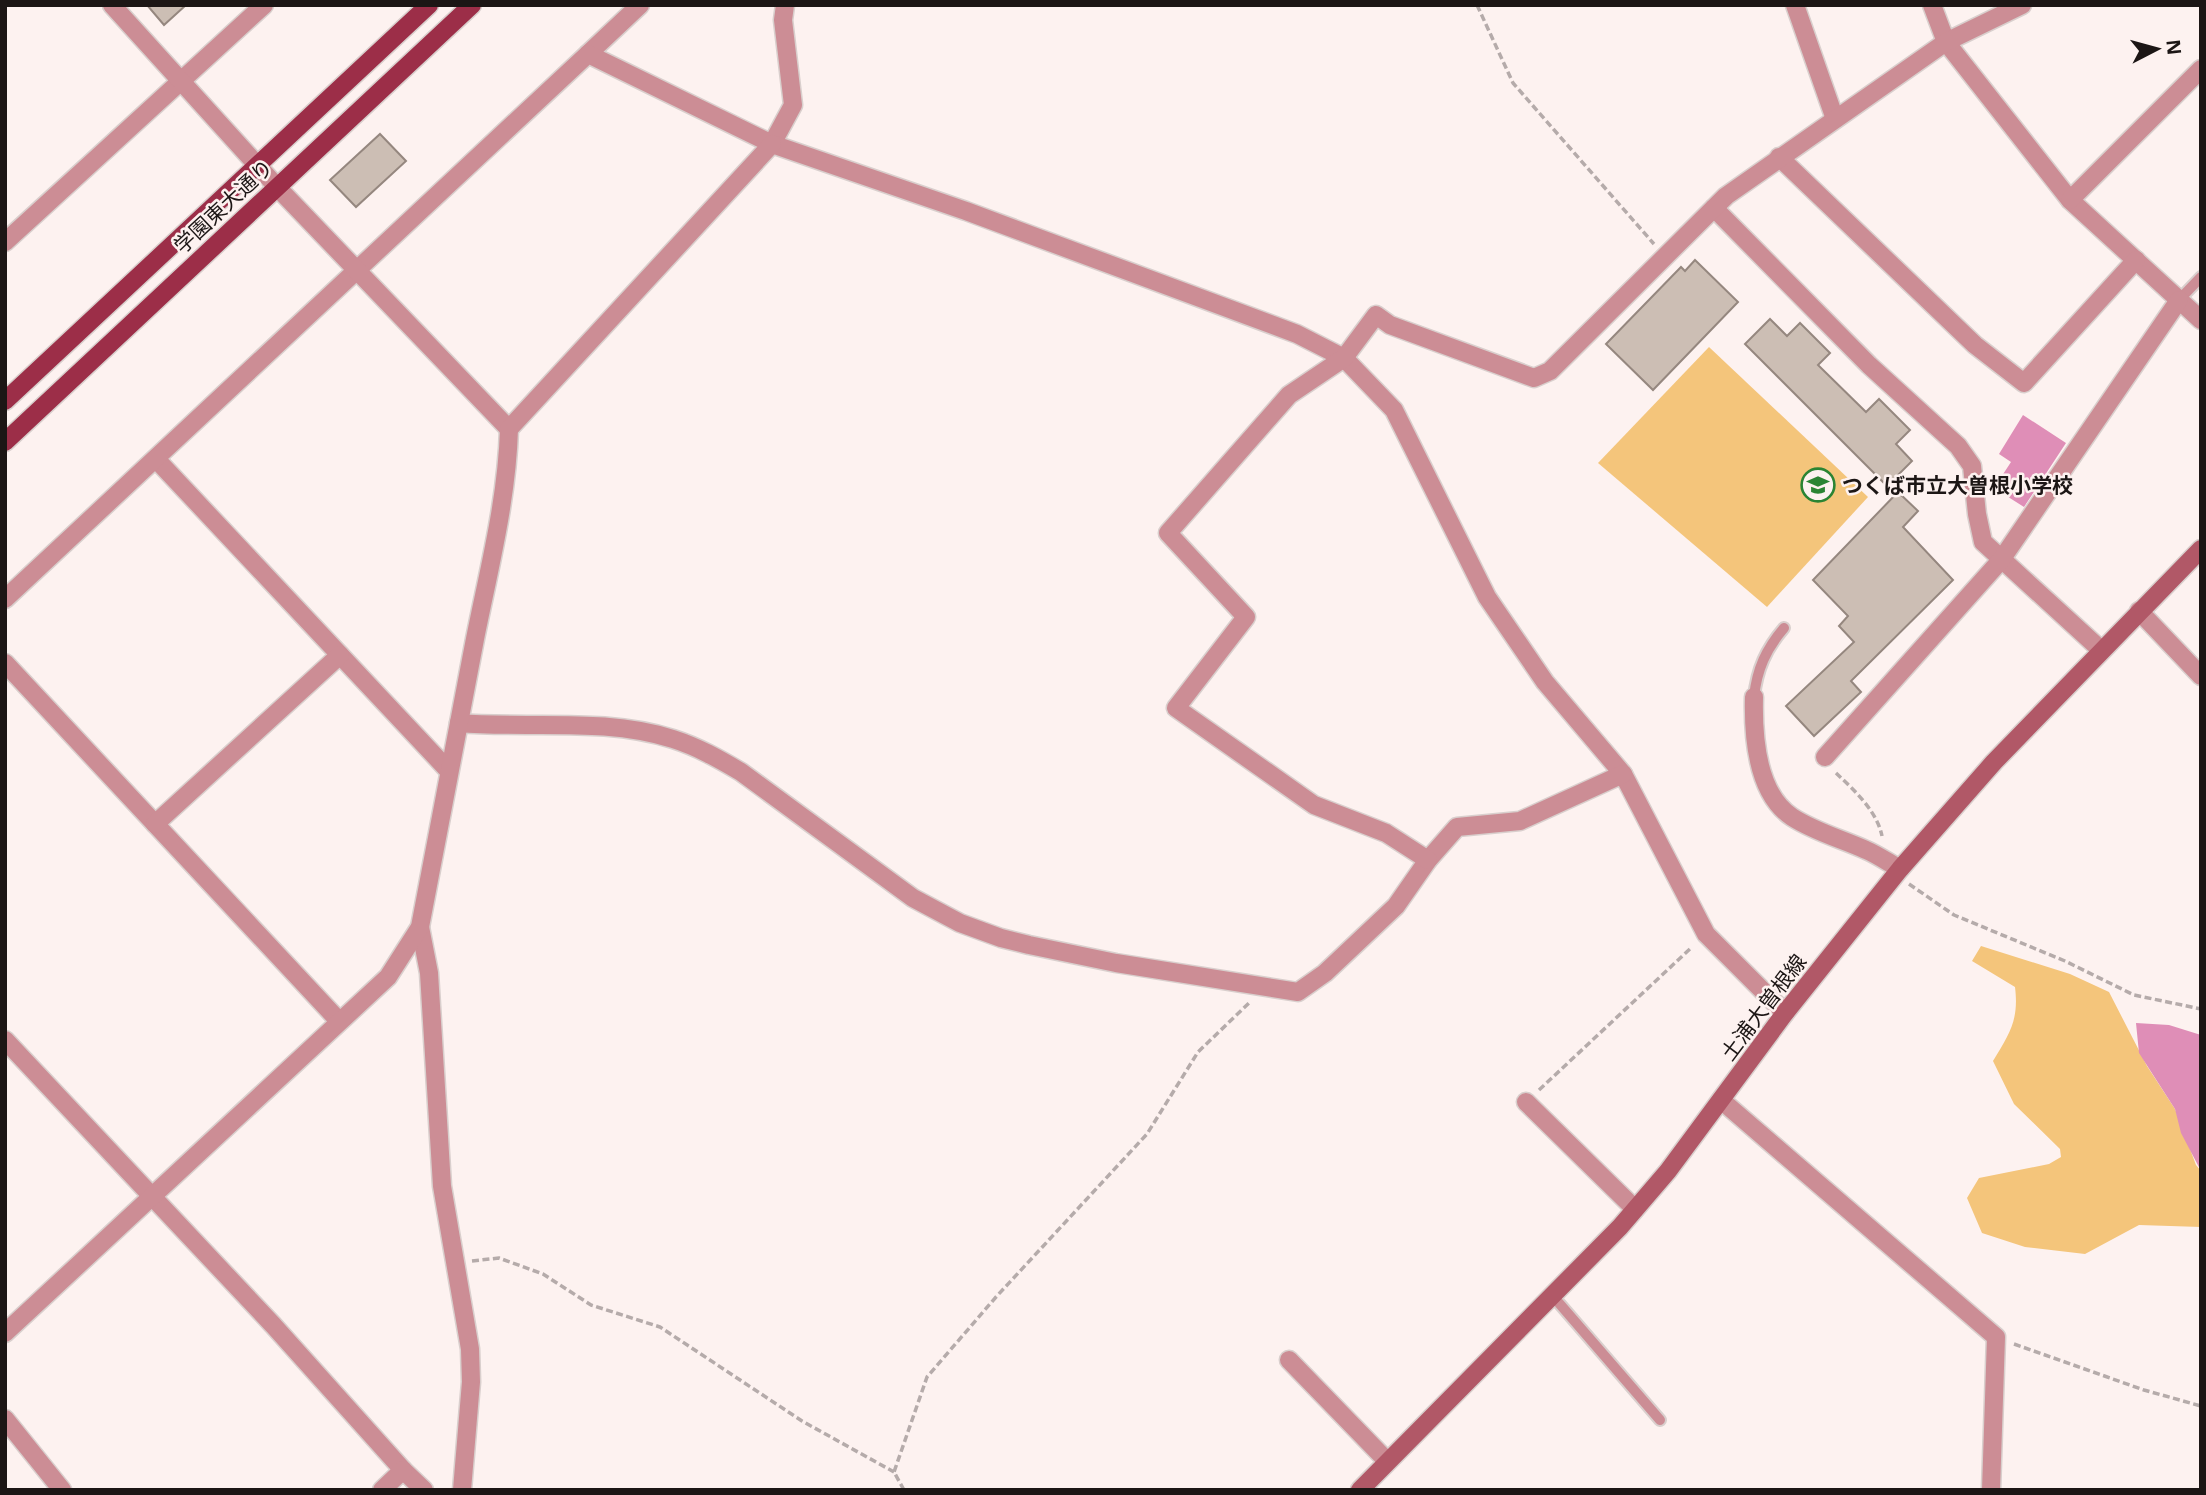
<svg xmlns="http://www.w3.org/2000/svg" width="2206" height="1495" font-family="'Open Sans','Noto Sans JP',sans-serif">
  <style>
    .green { fill: #f4c57b }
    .water { fill: #df8eb7 }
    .building { fill: #ccbeb4; stroke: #95877f; stroke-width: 2 }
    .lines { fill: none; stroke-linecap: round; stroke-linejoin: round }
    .service-casing { stroke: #d9cfcd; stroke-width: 14 }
    .minor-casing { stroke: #d9cfcd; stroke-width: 21 }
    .tertiary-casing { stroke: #d9cfcd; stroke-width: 21 }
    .secondary-casing { stroke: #d9cfcd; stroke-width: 21 }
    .primary-casing { stroke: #d9cfcd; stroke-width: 21 }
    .path { stroke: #b5abaa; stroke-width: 3.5; stroke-dasharray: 7 3.5; stroke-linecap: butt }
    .service { stroke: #cc8d95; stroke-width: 10 }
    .minor { stroke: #cc8d95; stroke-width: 18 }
    .tertiary { stroke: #cc8d95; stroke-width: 18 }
    .secondary { stroke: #b15867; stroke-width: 18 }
    .primary { stroke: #9c2e48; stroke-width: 18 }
    .labels { text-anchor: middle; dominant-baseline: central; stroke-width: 5; stroke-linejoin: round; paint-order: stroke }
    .street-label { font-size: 21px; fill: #1c1615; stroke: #fdf2f0 }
    .poi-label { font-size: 21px; font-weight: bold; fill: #1c1615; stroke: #fdf2f0; text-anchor: start }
  </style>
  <rect width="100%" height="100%" fill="#fdf2f0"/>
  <g class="green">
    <path d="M 1709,347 L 1868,497 L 1767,607 L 1598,463 Z"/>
    <path d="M 1981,946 L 2070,974 L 2109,992 L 2147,1066 L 2175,1109 L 2196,1165 L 2201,1171 L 2201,1227 L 2139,1225 L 2085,1254 L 2025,1247 L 1982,1233 L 1967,1198 L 1979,1178 L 2049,1164 L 2061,1157 L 2060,1149 L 2014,1104 L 1993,1061 C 2010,1033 2019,1020 2015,987 L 1972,961 Z"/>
  </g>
  <g class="water">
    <path d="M 2023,415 L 2066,443 L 2024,507 L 1994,488 L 2011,462 L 1999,454 Z"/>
    <path d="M 2136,1023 L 2169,1025 L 2201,1035 L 2201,1171 L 2181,1133 L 2175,1109 L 2139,1053 Z"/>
  </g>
  <g class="building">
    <path d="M 147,5 L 186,5 L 164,25 Z"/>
    <path d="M 380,134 L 406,161 L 356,207 L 330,180 Z"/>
    <path d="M 1695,260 L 1738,302 L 1653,390 L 1606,344 L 1681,267 L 1685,271 Z"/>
    <path d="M 1770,319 L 1787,336 L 1800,323 L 1830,353 L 1818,365 L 1866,412 L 1879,399 L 1910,430 L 1896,444 L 1912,461 L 1887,486 L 1745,344 Z"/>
    <path d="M 1898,492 L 1918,511 L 1903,527 L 1953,580 L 1851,681 L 1861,692 L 1814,736 L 1786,706 L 1854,642 L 1839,626 L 1848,616 L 1813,580 Z"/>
  </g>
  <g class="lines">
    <defs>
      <g id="service">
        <path d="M 2179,300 L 2201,277"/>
        <path d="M 1754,697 C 1757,669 1766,649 1784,628"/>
        <path d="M 1552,1295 L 1660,1420"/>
      </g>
      <g id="minor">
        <path d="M 1795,5 L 1835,119"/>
        <path d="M 1932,5 L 1946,42 L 2070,200 L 2201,320"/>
        <path d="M 588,54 L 640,5"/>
        <path d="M 772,144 L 793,105 L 783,20 L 785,5"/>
        <path d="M 1779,157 L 1975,345 L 2024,383 L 2136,260"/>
        <path d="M 2070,200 L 2201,69"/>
        <path d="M 1714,208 L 1869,365 L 1958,446 L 1972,466 L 1977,514 L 1983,542 L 2101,650"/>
        <path d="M 5,242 L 264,5"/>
        <path d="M 156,459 L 448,770"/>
        <path d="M 5,599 L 588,54 L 772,144 L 966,211 L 1297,334 L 1344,358 L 1394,410 L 1487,597 L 1545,682 L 1623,774 L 1706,934 L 1785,1013"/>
        <path d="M 2139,611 L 2201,676"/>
        <path d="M 5,663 L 339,1021"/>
        <path d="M 1754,697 C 1753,735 1756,793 1792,817 C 1815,832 1842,839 1866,850 C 1878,855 1889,863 1900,869"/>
        <path d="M 459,723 C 530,729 605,717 673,739 C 698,747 719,759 741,772 L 913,898 L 960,923 L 1001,938 L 1029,945 L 1116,963 L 1298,992 L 1325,973 L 1396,906 L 1428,860 L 1457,827 L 1520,821 L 1623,774"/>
        <path d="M 1825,757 L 2001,560 L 2179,300"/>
        <path d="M 155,824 L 340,655"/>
        <path d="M 1428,860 L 1386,833 L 1314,805 L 1176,708 L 1246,617 L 1168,533 L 1289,395 L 1344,358 L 1376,315 L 1390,325 L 1534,378 L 1550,371 L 1726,196 L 1946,42 L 2022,5"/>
        <path d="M 420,927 L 429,973 L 442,1186 L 470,1349 L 471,1382 L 462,1490"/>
        <path d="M 5,1040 L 273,1325 L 403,1470 L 424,1490"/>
        <path d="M 1721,1100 L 1996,1337 L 1991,1490"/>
        <path d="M 1526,1102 L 1635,1209"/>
        <path d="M 1289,1360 L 1387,1461"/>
        <path d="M 5,1419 L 62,1490"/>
        <path d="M 382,1490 L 403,1470"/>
      </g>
      <g id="tertiary">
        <path d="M 112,5 L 277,187 L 509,429"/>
        <path d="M 5,1333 L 388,977 L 420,927 C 438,831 456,735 475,639 C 489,569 507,500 509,429 L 772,144"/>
      </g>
      <path id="secondary" d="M 1360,1490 L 1620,1227 L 1668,1171 L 1785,1013 L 1900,869 L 1994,762 L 2201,549"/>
      <g id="primary">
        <path d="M 5,401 L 429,5"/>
        <path d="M 5,442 L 472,5"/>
      </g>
    </defs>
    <use href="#service" class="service-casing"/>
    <use href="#minor" class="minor-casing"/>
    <use href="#tertiary" class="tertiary-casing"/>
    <use href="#secondary" class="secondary-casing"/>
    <use href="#primary" class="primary-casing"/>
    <g class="path">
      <path d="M 1477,5 L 1513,83 L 1654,244"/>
      <path d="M 1836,773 C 1854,790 1877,811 1882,836"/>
      <path d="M 1909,884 L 1954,915 L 2065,961 L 2134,995 L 2201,1009"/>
      <path d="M 1539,1090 L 1692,947"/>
      <path d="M 472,1261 L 499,1258 L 543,1274 L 591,1305 L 660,1327 L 802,1421 L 894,1472"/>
      <path d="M 2014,1344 L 2144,1390 L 2201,1406"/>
      <path d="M 904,1490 L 894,1472 L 927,1377 L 996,1297 L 1147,1134 L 1198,1052 L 1250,1002"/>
    </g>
    <use href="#service" class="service"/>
    <use href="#minor" class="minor"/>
    <use href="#tertiary" class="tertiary"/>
    <use href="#secondary" class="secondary"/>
    <use href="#primary" class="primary"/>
  </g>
  <defs>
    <symbol id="school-ring" viewBox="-11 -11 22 22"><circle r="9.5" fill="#fdf2f0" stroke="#2b8433" stroke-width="1.5"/><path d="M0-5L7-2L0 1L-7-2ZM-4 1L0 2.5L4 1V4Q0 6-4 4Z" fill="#2b8433"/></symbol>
  </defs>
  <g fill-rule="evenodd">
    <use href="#school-ring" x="1799" y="466" width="38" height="38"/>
  </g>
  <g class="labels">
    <g class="street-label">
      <text transform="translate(223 206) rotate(-43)">学園東大通り</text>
      <text transform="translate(1763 1007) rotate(-53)">土浦大曽根線</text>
    </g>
    <g class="poi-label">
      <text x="1842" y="485">つくば市立大曽根小学校</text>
    </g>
  </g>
  <rect width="2206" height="1495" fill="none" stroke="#1c1615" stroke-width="14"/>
  <g transform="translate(2157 49) rotate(84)" stroke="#fdf2f0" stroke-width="5" paint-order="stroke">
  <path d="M0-5L12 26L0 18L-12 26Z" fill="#1c1615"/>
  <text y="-10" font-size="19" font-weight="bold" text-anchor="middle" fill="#1c1615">N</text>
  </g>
</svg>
